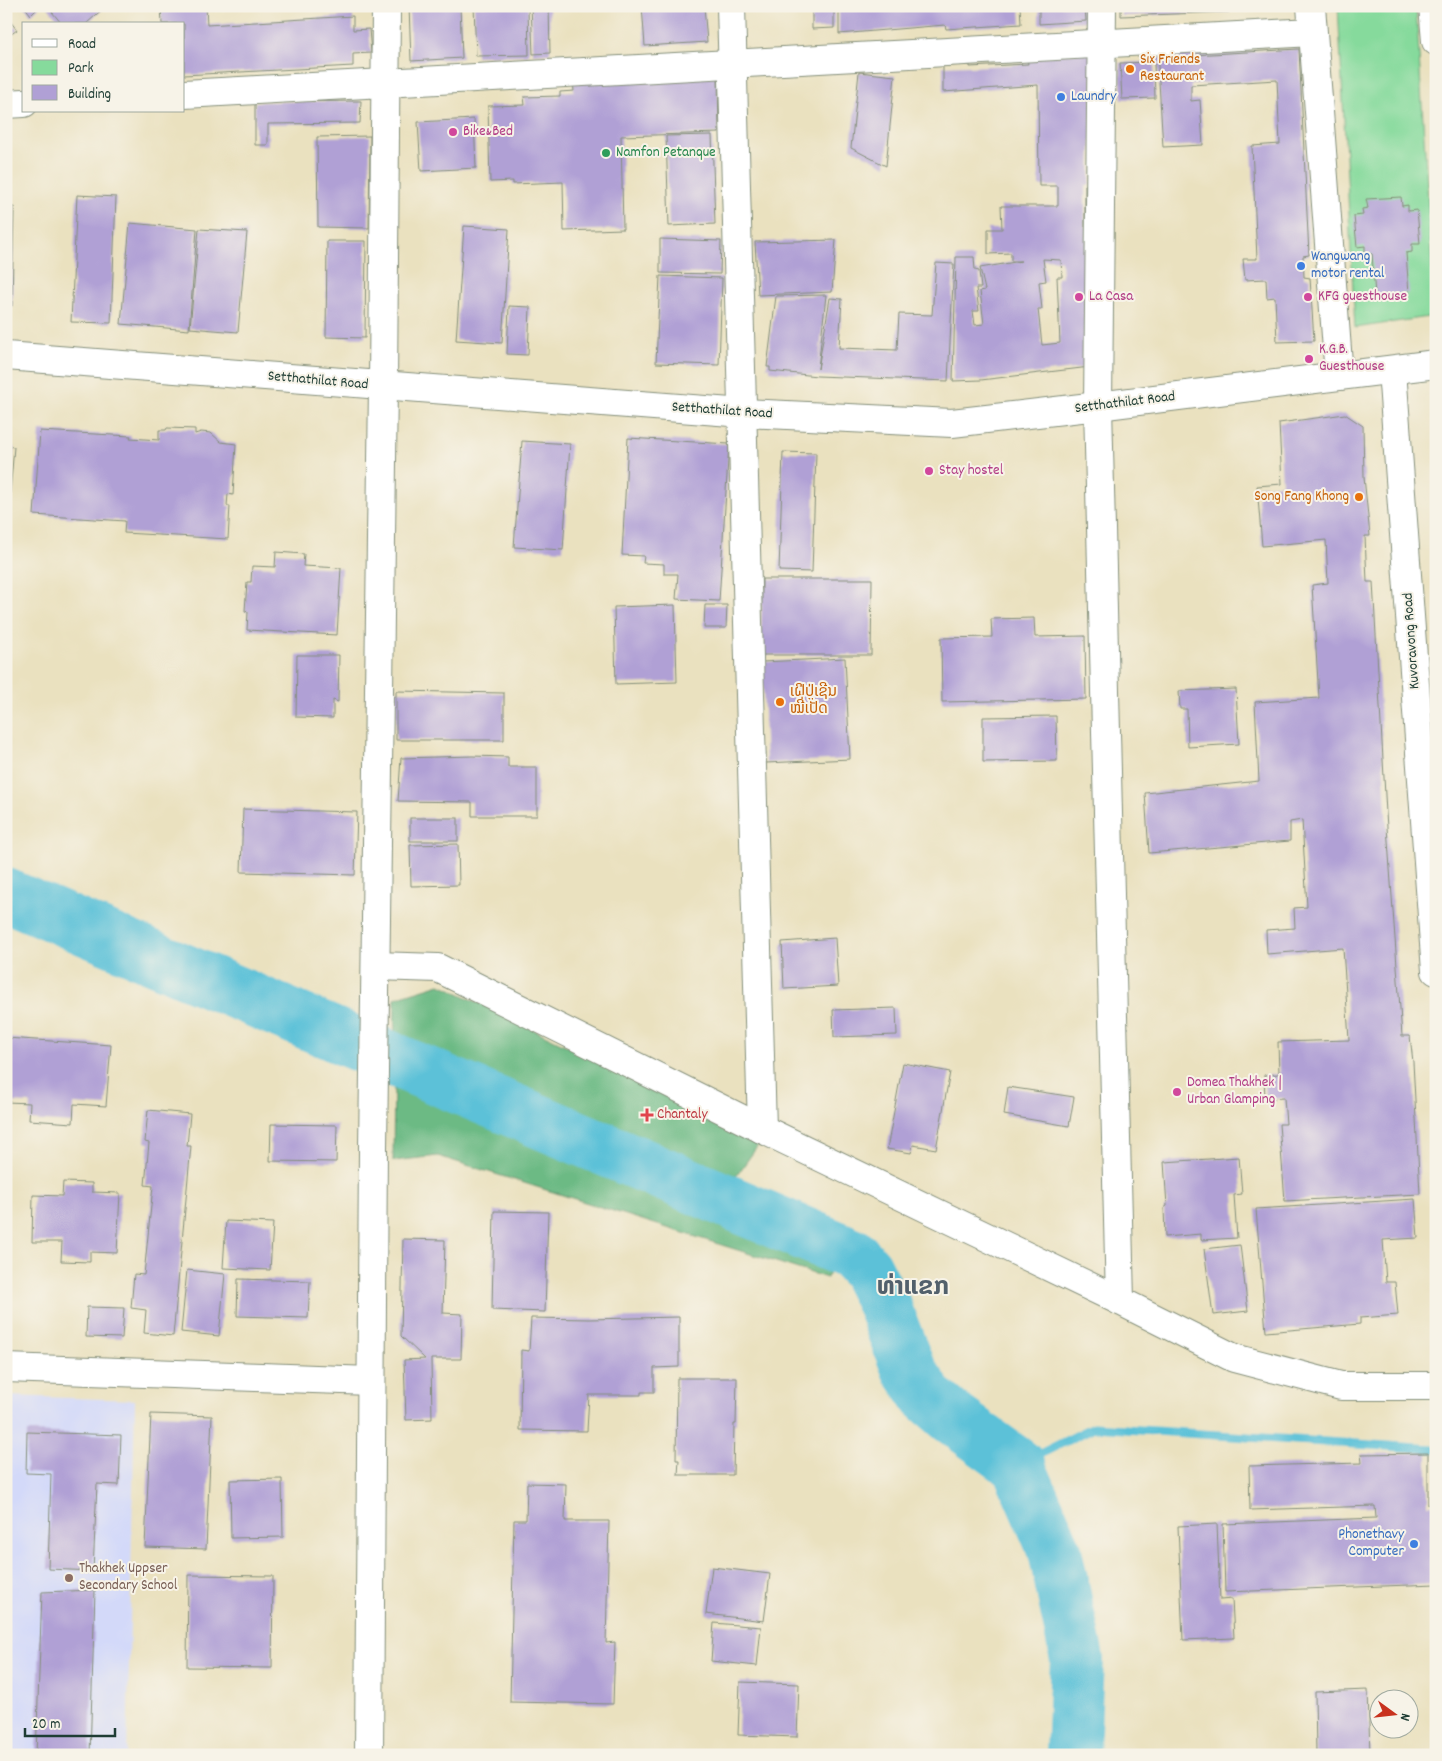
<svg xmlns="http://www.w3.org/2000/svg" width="1442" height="1761" font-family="Dekko,'Noto Sans Lao',sans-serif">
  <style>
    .built { fill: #d3d9f9 }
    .green { fill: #86da9c; stroke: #528c68 }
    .forest { fill: #6cba84; stroke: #467c5c }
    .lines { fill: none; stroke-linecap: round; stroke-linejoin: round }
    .stream { stroke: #5bc1d8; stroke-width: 9 }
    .river { stroke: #5bc1d8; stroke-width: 54 }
    .building { fill: #b0a0d5; fill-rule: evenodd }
    .minor-casing { stroke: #848f7a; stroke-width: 30 }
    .minor { stroke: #fff; stroke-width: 28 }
    .food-dot { fill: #e8710a; stroke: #f7f3e8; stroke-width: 2 }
    .shop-dot { fill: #3f7fe0; stroke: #f7f3e8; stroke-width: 2 }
    .hotel-dot { fill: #d1479c; stroke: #f7f3e8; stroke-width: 2 }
    .leisure-dot { fill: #2e9e5b; stroke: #f7f3e8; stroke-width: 2 }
    .health-dot { fill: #e0444e; stroke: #f7f3e8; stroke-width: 2 }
    .education-dot { fill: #8d6e63; stroke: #f7f3e8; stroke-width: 2 }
    .labels { text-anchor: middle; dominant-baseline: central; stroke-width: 4; stroke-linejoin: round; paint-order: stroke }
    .food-label { font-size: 15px; fill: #c56008; stroke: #f7f3e8; text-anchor: start }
    .shop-label { font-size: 15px; fill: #366cbe; stroke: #f7f3e8; text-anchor: start }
    .hotel-label { font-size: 15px; fill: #b23c85; stroke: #f7f3e8; text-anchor: start }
    .leisure-label { font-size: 15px; fill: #27864d; stroke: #f7f3e8; text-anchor: start }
    .street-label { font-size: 15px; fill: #1f3d34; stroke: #f7f3e8 }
    .health-label { font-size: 15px; fill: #be3a42; stroke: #f7f3e8; text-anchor: start }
    .education-label { font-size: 15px; fill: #785e54; stroke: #f7f3e8; text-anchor: start }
    .town-label { font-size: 25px; font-weight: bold; fill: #52606c; stroke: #f7f3e8 }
  </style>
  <rect width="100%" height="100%" fill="#f7f3e8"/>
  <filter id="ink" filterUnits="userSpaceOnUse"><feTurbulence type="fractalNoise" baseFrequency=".02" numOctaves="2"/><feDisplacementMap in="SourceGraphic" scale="10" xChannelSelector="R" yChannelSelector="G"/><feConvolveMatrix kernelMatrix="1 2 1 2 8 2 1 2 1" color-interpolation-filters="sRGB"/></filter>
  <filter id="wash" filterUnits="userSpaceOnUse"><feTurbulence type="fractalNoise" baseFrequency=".0096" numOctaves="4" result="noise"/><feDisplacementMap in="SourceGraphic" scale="20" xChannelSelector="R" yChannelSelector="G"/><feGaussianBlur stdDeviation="1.12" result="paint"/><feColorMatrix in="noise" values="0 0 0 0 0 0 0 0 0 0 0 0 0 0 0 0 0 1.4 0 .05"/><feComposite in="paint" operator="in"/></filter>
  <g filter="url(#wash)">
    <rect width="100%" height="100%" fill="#eae1bf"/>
    <path class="built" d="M 6,1396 L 135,1400 L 127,1755 L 6,1755 Z"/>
    <path class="green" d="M 1338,6 L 1416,6 L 1435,316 L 1355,328 Z"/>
    <path class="forest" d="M 440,984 L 686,1104 L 759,1144 L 730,1185 L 646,1144 L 584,1154 L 659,1187 L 834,1257 L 827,1278 L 438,1156 L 393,1161 L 395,998 Z"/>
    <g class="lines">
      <path class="stream" d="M 1018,1465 L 1094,1427 L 1433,1449"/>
      <path class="river" d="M 6,895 L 852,1254 L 866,1269 L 883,1303 L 908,1368 L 927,1396 L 950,1416 L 1018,1465 L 1055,1551 L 1077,1659 L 1073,1755"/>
    </g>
    <g id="blocks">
      <g class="building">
        <path d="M 24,6 L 40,6 L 31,15 Z"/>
        <path d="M 47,6 L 106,6 L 86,24 L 62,24 Z"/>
        <path d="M 161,6 L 206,6 L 207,25 L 353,16 L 353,30 L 369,29 L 371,53 L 353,54 L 353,66 L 184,75 L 184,24 L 162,24 Z"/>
        <path d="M 409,6 L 460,6 L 462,58 L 411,61 Z"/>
        <path d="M 474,6 L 528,6 L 529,55 L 476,56 Z"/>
        <path d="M 531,6 L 549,6 L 550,53 L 533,54 Z"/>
        <path d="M 642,6 L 704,6 L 707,42 L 645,46 Z"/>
        <path d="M 812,6 L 834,6 L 834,28 L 812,29 Z"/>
        <path d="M 839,6 L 1020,6 L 1021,24 L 946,29 L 945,25 L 839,34 Z"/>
        <path d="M 1039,6 L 1085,6 L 1086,21 L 1039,24 Z"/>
        <path d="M 1121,6 L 1228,6 L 1229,12 L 1121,16 Z"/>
        <path d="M 1232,6 L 1256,6 L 1257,8 L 1232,9 Z"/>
        <path d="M 6,16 L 17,30 L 6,38 Z"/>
        <path d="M 1193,47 L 1194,55 L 1299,49 L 1309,255 L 1303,256 L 1304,277 L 1310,278 L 1314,341 L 1277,342 L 1275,297 L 1267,298 L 1266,279 L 1245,280 L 1243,259 L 1257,259 L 1252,146 L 1280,144 L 1277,80 L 1191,85 L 1191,101 L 1200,100 L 1203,145 L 1163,147 L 1157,49 Z"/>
        <path d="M 1093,51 L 1090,185 L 1085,185 L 1085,227 L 1088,227 L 1090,367 L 981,380 L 953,381 L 956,257 L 974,257 L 975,270 L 979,271 L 981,288 L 976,288 L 979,311 L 973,311 L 975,325 L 984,324 L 980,291 L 985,290 L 980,268 L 1021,261 L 1011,261 L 1011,253 L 988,254 L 988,229 L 1002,229 L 1001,206 L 1058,206 L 1058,186 L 1039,186 L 1038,85 L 943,92 L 943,66 L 970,65 L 970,67 L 1028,64 L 1027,58 ZM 1043,259 L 1061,260 L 1062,277 L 1057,277 L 1060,343 L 1042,345 L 1038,309 L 1042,309 L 1039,282 L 1046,281 Z"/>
        <path d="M 1154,62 L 1155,98 L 1122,99 L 1120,63 Z"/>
        <path d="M 859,72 L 895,76 L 886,166 L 851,148 Z"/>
        <path d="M 718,76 L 719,133 L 621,136 L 623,229 L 564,231 L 563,182 L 513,184 L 513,181 L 490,182 L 488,106 L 525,105 L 524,97 L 560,96 L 560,92 L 574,91 L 573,81 Z"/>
        <path d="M 361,101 L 360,123 L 268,124 L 268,145 L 255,145 L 255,102 Z"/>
        <path d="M 474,119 L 476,168 L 421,171 L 418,122 Z"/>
        <path d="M 712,135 L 715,224 L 669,226 L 666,136 Z"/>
        <path d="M 370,136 L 369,228 L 318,227 L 317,137 Z"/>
        <path d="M 77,195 L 116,197 L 111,323 L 71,322 Z"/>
        <path d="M 1401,197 L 1402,206 L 1408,205 L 1408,211 L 1417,210 L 1420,244 L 1412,244 L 1412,252 L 1406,253 L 1409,293 L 1375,296 L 1372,254 L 1365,255 L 1365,246 L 1357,247 L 1354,216 L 1363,215 L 1362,209 L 1368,208 L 1366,199 Z"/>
        <path d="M 6,206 L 14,207 L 12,306 L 6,306 Z"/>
        <path d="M 130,223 L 197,229 L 189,330 L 121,324 Z"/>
        <path d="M 464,226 L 509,229 L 502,343 L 456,340 Z"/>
        <path d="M 199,229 L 247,232 L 238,332 L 190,328 Z"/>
        <path d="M 660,239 L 721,241 L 720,274 L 660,273 Z"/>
        <path d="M 836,240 L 832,292 L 758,295 L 755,242 Z"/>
        <path d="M 327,241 L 366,241 L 365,338 L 326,337 Z"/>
        <path d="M 936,263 L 954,264 L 948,381 L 817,376 L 770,371 L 770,367 L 767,367 L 776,296 L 826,295 L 818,369 L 830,298 L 842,299 L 839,348 L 897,350 L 899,314 L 932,315 Z"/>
        <path d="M 660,276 L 722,278 L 719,365 L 656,363 Z"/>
        <path d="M 509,306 L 530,307 L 528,355 L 507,354 Z"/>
        <path d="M 1345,414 L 1363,426 L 1364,477 L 1370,536 L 1365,536 L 1367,582 L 1373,582 L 1386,813 L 1402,1036 L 1410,1036 L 1413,1062 L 1420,1194 L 1285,1201 L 1279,1124 L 1286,1124 L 1284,1098 L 1265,1099 L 1264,1075 L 1279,1074 L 1278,1042 L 1349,1040 L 1343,948 L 1267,954 L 1266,930 L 1295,928 L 1294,908 L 1307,907 L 1302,820 L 1290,822 L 1290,841 L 1149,853 L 1145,793 L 1259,781 L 1255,702 L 1319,698 L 1312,585 L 1328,583 L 1326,540 L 1262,546 L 1257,486 L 1282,484 L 1279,423 Z"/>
        <path d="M 167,428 L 195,429 L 195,434 L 201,432 L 211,433 L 221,442 L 236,444 L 233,495 L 228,494 L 227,506 L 230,506 L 228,539 L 124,533 L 125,521 L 34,515 L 40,431 L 131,436 L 130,438 L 159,440 L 159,430 L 166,430 Z"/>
        <path d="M 628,438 L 729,444 L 719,601 L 676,599 L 678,574 L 664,574 L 664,564 L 643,563 L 644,556 L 622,555 Z"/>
        <path d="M 522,441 L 570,444 L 563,550 L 514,547 Z"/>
        <path d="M 6,446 L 14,447 L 8,516 L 6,516 Z"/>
        <path d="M 783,452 L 816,453 L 812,572 L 779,571 Z"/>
        <path d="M 276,552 L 304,554 L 303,566 L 341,568 L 337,635 L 247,630 L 248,612 L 245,611 L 247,582 L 251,582 L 252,566 L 275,567 Z"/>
        <path d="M 762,579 L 872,579 L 871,655 L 761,655 Z"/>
        <path d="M 675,605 L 677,682 L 616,684 L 614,607 Z"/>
        <path d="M 705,605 L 727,605 L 726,628 L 704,628 Z"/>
        <path d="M 1034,618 L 1035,637 L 1085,636 L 1086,699 L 942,702 L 941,638 L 992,637 L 991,619 Z"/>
        <path d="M 297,655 L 339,655 L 338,702 L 333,700 L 333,718 L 296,717 Z"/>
        <path d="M 845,658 L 850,759 L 766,763 L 762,662 Z"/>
        <path d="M 1236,689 L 1239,744 L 1188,747 L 1187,709 L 1180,709 L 1179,691 Z"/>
        <path d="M 396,691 L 504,693 L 504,740 L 396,740 Z"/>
        <path d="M 1056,716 L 1057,761 L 983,762 L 983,717 Z"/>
        <path d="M 472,756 L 508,757 L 508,767 L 537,767 L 537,816 L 472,816 L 472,802 L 398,801 L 401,758 Z"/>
        <path d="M 243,809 L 357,812 L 355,875 L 241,872 Z"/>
        <rect x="410" y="818" width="48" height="23"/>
        <path d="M 458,844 L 459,885 L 411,886 L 410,845 Z"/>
        <path d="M 835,938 L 838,986 L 784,989 L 782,942 Z"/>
        <path d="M 896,1008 L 897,1035 L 834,1037 L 833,1010 Z"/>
        <path d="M 6,1038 L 111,1045 L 106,1106 L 74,1104 L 73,1123 L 29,1120 L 30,1103 L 6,1102 Z"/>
        <path d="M 903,1063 L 950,1072 L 936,1149 L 913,1145 L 911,1153 L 887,1149 Z"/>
        <path d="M 1008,1087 L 1074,1097 L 1069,1126 L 1004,1115 Z"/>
        <path d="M 148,1110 L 190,1114 L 187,1146 L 191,1146 L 173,1336 L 144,1333 L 146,1310 L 131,1308 L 134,1274 L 144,1275 L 153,1186 L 145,1185 L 149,1143 L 145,1142 Z"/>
        <path d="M 271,1124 L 337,1125 L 336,1162 L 270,1161 Z"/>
        <path d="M 1239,1157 L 1242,1194 L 1234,1195 L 1237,1238 L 1201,1240 L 1201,1234 L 1165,1237 L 1164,1208 L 1167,1206 L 1164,1162 Z"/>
        <path d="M 63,1182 L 92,1183 L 92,1192 L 120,1193 L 117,1253 L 90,1252 L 90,1262 L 61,1261 L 62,1242 L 32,1242 L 33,1195 L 62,1196 Z"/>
        <path d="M 1415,1199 L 1418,1238 L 1383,1240 L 1386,1282 L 1395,1282 L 1398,1315 L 1360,1318 L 1360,1324 L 1266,1332 L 1256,1209 Z"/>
        <path d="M 494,1211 L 548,1212 L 545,1312 L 492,1310 Z"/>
        <path d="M 226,1221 L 273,1223 L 270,1270 L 223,1268 Z"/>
        <path d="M 403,1239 L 445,1240 L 443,1313 L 462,1314 L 461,1359 L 431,1359 L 432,1419 L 406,1420 L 404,1360 L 425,1359 L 401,1336 Z"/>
        <path d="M 1240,1245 L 1248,1311 L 1213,1315 L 1204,1249 Z"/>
        <path d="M 187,1270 L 225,1274 L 219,1336 L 181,1332 Z"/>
        <path d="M 238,1279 L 310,1281 L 308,1318 L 237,1316 Z"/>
        <path d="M 87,1307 L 124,1308 L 122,1338 L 86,1337 Z"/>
        <path d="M 679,1317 L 679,1367 L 654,1368 L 654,1392 L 641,1392 L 641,1395 L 589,1395 L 587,1431 L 520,1430 L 521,1350 L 529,1351 L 531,1318 L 589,1319 Z"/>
        <path d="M 677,1378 L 737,1378 L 736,1424 L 734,1424 L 733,1475 L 678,1475 L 679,1460 L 676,1460 Z"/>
        <path d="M 151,1414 L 212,1416 L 206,1549 L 145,1547 Z"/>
        <path d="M 27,1432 L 121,1435 L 119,1485 L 97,1484 L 93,1571 L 48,1569 L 51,1474 L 26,1473 Z"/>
        <path d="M 1428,1453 L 1428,1505 L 1436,1505 L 1436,1584 L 1225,1592 L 1223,1524 L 1376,1518 L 1375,1506 L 1250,1510 L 1249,1466 L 1362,1463 L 1361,1454 Z"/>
        <path d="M 282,1479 L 283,1537 L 231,1538 L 230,1480 Z"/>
        <path d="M 527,1483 L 566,1484 L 565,1521 L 609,1521 L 606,1643 L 615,1642 L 613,1704 L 510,1702 L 514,1520 L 526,1520 Z"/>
        <path d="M 1217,1524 L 1220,1600 L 1232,1599 L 1234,1638 L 1183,1640 L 1178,1526 Z"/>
        <path d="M 712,1567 L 770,1574 L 764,1621 L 706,1614 Z"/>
        <path d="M 188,1575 L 273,1576 L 272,1668 L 187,1667 Z"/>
        <path d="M 95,1590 L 90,1755 L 36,1755 L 42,1592 Z"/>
        <path d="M 714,1623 L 761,1627 L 757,1666 L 711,1661 Z"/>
        <path d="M 740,1682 L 799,1684 L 797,1737 L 738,1735 Z"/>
        <path d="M 1368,1690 L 1370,1755 L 1316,1755 L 1315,1692 Z"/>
      </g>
    </g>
  </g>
  <g filter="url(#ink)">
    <use href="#blocks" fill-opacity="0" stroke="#848f7a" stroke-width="1"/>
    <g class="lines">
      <defs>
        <g id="minor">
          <path d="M 731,6 L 762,1129"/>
          <path d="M 1102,6 L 1098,406 L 1120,1301"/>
          <path d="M 1311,6 L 1339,376"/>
          <path d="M 1433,6 L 1436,41"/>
          <path d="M 184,94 L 1312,32"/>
          <path d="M 6,104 L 24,103"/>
          <path d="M 6,356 L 744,413 L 952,423 L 1098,406 L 1436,364"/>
          <path d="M 1392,370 L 1436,971"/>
          <path d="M 376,966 L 438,968 L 762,1129 L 1120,1301 L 1234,1358 L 1341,1386 L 1436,1386"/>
          <path d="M 6,1368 L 371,1381"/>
          <path d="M 369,1755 L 373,1148 L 383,386 L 386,6"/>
        </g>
      </defs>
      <use href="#minor" class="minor-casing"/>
      <use href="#minor" class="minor"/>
    </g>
  </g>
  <g class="food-dot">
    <circle cx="1130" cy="69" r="5"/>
    <circle cx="1359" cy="497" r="5"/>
    <circle cx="780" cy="702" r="5"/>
  </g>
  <g class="shop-dot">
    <circle cx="1061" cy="97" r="5"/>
    <circle cx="1301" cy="266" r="5"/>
    <circle cx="1414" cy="1544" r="5"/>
  </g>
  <g class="hotel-dot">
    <circle cx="453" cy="132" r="5"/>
    <circle cx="1079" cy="297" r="5"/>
    <circle cx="1308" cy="297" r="5"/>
    <circle cx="1309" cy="359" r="5"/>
    <circle cx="929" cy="471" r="5"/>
    <circle cx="1177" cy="1092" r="5"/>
  </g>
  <circle class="leisure-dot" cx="606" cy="153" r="5"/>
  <path class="health-dot" d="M644.5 1107.5h5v5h5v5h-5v5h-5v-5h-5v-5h5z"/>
  <circle class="education-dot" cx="69" cy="1578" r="5"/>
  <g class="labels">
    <g class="food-label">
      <text x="1140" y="60">Six Friends<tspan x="1140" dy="17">Restaurant</tspan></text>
      <text x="1349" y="497" text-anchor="end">Song Fang Khong</text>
      <text x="790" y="693">ເຝີປູ່ເຊີນ<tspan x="790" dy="17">ໝີ່ເປັດ</tspan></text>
    </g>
    <g class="shop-label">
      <text x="1071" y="97">Laundry</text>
      <text x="1311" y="257">Wangwang<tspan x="1311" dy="17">motor rental</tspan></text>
      <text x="1404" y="1535" text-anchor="end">Phonethavy<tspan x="1404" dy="17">Computer</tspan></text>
    </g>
    <g class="hotel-label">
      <text x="463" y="132">Bike&amp;Bed</text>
      <text x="1089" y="297">La Casa</text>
      <text x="1318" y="297">KFG guesthouse</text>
      <text x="1319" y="350">K.G.B.<tspan x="1319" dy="17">Guesthouse</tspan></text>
      <text x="939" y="471">Stay hostel</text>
      <text x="1187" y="1083">Domea Thakhek |<tspan x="1187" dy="17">Urban Glamping</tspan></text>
    </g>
    <g class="leisure-label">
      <text x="616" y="153">Namfon Petanque</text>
    </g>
    <g class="street-label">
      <text transform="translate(318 381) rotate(5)">Setthathilat Road</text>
      <text transform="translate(1125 403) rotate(-7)">Setthathilat Road</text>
      <text transform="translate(722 411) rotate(4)">Setthathilat Road</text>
      <text transform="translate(1412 641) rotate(-94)">Kuvoravong Road</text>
    </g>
    <g class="health-label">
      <text x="657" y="1115">Chantaly</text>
    </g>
    <g class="education-label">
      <text x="79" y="1569">Thakhek Uppser<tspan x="79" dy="17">Secondary School</tspan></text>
    </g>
    <g class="town-label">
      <text x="913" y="1289">ທ່າແຂກ</text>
    </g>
  </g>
  <rect width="1442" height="1761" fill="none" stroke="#f7f3e8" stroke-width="25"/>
  <rect x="22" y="22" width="162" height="90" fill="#f7f3e8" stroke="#a1aaa0"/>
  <rect x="32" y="39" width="25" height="8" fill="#ffffff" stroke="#a1aaa0"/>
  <text x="68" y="48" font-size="15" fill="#1f3d34">Road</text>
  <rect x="32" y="60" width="25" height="15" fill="#86da9c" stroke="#a1aaa0"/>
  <text x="68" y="72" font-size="15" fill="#1f3d34">Park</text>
  <rect x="32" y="85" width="25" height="15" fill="#b0a0d5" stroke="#a1aaa0"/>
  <text x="68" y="98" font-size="15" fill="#1f3d34">Building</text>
  <g transform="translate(1394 1714) rotate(105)"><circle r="24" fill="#f7f3e8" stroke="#a1aaa0"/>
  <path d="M0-4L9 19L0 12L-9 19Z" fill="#c8321e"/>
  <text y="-8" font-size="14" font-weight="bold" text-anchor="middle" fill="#1f3d34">N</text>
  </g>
  <path d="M25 1728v8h90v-8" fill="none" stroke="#1f3d34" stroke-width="2.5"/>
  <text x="32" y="1728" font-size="15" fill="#1f3d34" stroke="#f7f3e8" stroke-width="4" paint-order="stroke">20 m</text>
</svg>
